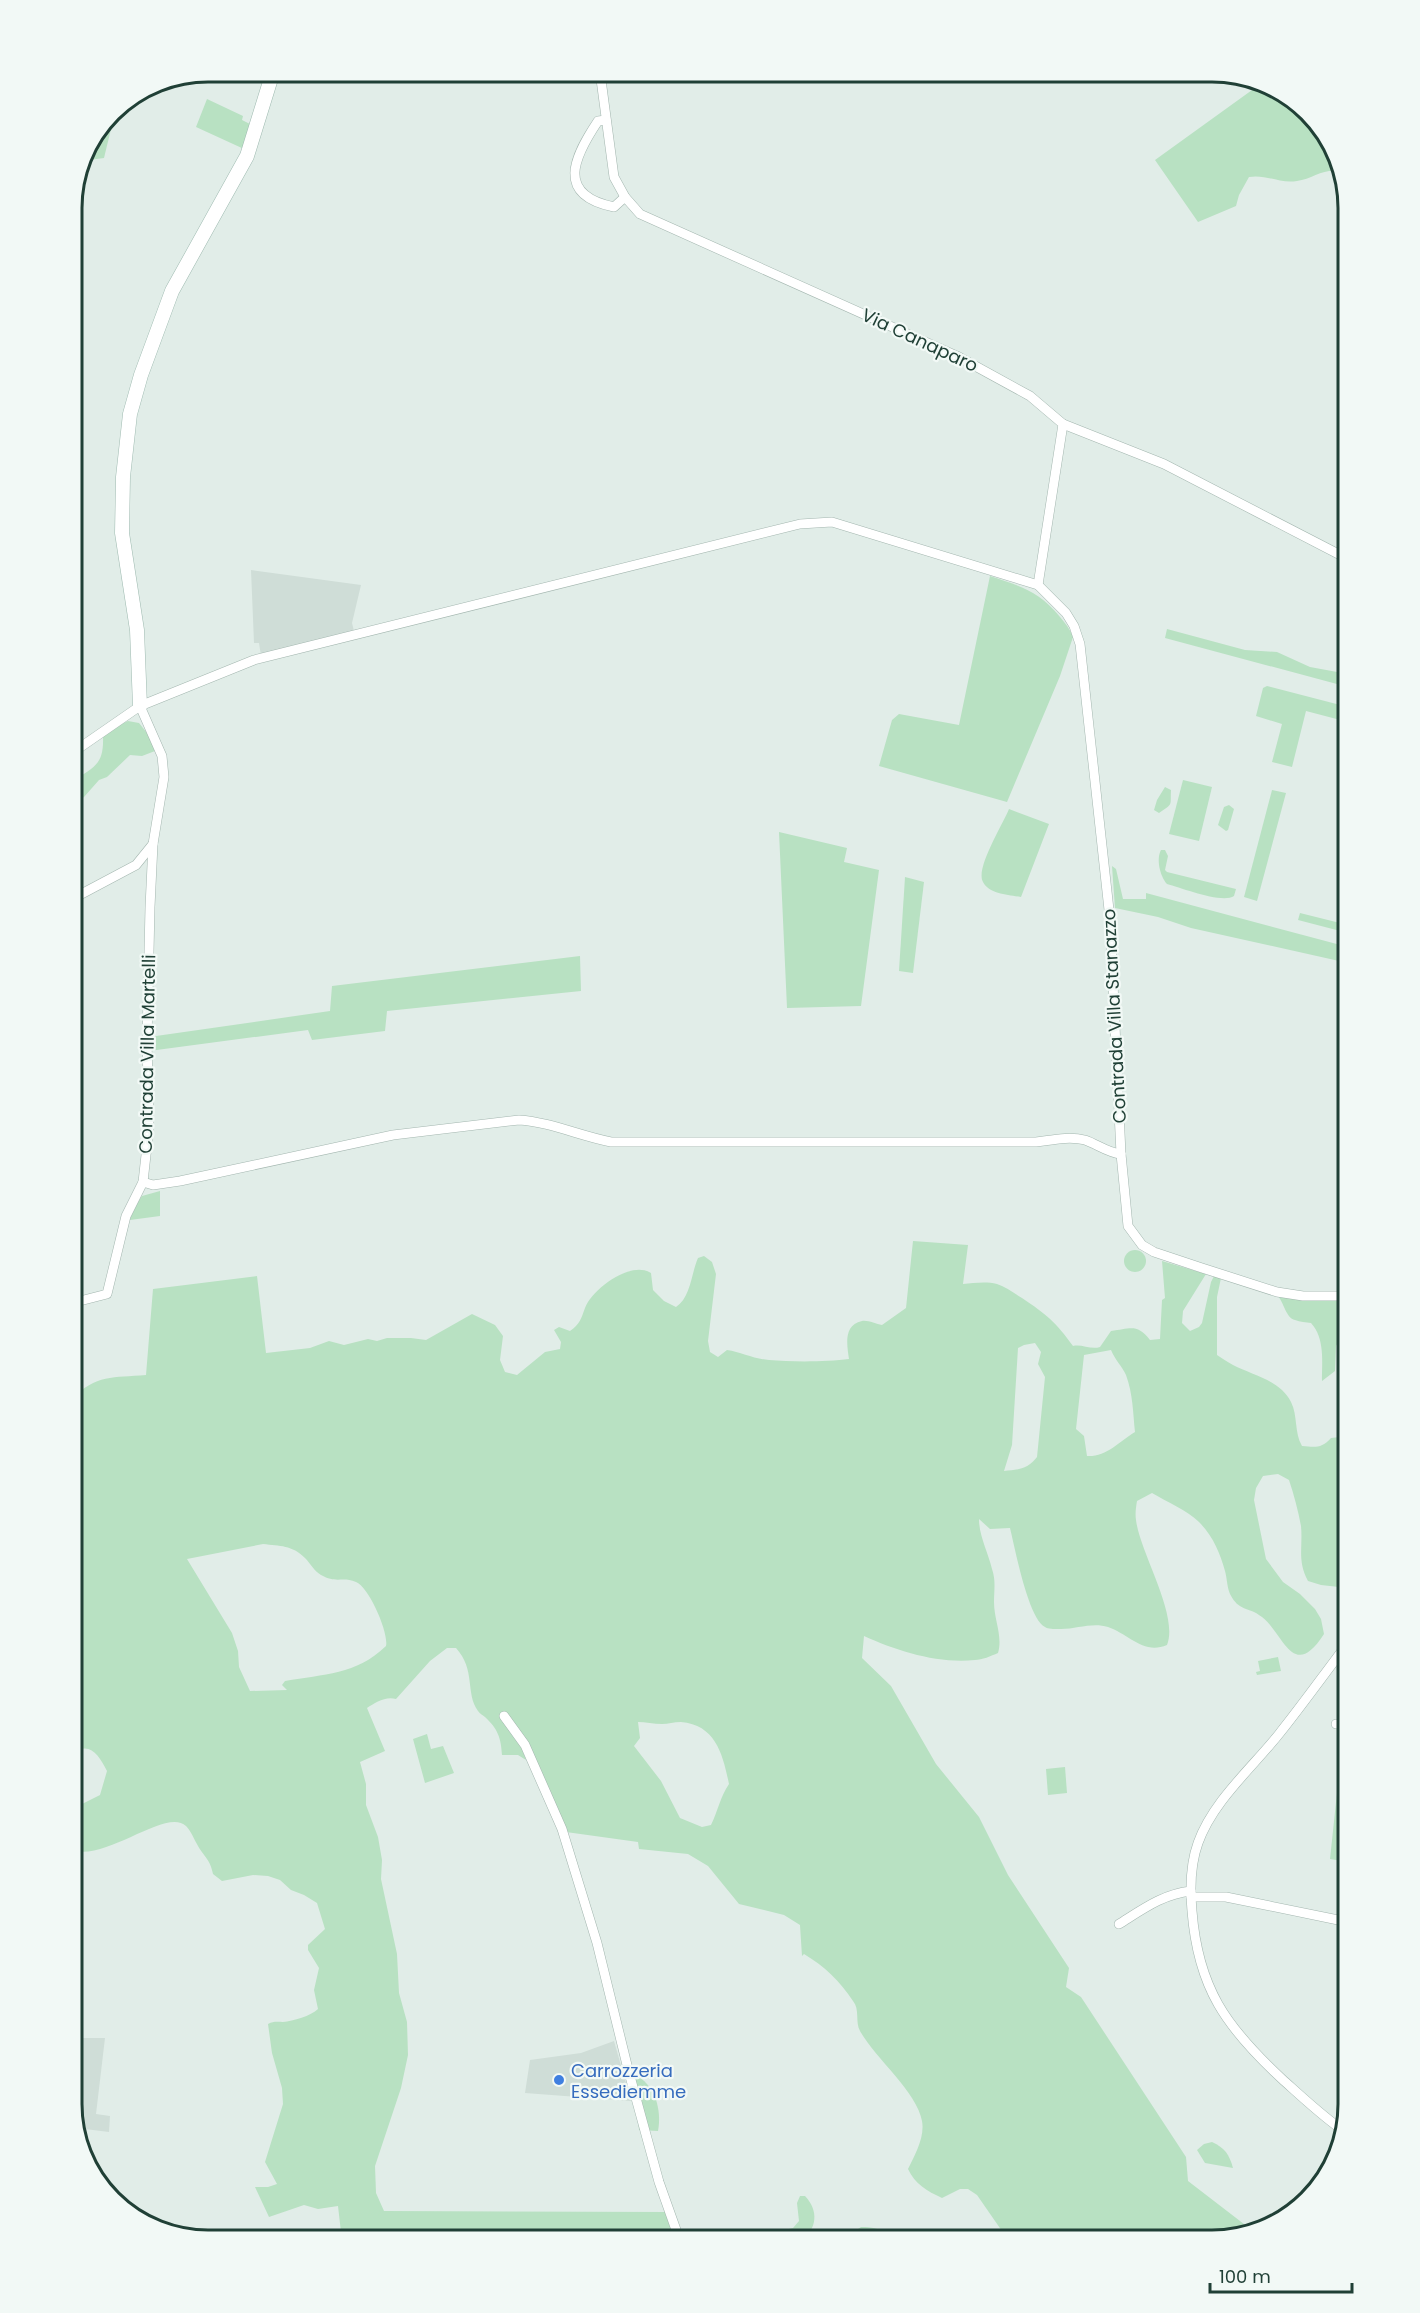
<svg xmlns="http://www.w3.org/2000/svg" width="1420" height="2313" font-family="Poppins,sans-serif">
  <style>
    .built { fill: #cfddd7 }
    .green { fill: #b8e1c2; fill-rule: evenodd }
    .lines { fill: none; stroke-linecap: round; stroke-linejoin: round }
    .street-casing { stroke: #a3b6af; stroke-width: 10 }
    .secondary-casing { stroke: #9ebab0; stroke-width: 15 }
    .street { stroke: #fff; stroke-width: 9 }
    .secondary { stroke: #fff; stroke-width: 14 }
    .shop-dot { fill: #3f7fe0; stroke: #f2f9f6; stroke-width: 2 }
    .labels { text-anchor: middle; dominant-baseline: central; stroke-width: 4.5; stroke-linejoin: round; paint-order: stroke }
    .street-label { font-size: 18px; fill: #204036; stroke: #f2f9f6 }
    .shop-label { font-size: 18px; fill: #366cbe; stroke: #f2f9f6; text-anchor: start }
    .rim { fill: none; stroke: #204036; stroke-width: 3 }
  </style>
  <rect width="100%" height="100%" fill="#e1ede8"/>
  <g class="built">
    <path d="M 251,570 L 361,585 L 352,623 L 354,631 L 261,656 L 259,643 L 254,643 Z"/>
    <path d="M 83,2038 L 105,2038 L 96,2114 L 110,2116 L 109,2132 L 77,2128 L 74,2114 Z"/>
    <path d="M 614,2041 L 631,2101 L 525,2093 L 530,2060 L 581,2053 Z"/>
  </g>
  <g class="green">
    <path d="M 1259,85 L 1288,95 L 1334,148 L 1339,171 C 1324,168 1312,179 1297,181 C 1280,184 1266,174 1249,177 L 1239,195 L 1236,206 L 1198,222 L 1155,160 Z"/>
    <path d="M 207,99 L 243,116 L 242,120 L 252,125 L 244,149 L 196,127 Z"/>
    <path d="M 101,128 L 111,129 L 104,158 L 81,161 L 82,156 Z"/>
    <path d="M 990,576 C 1020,586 1039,591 1060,617 C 1065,623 1070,629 1073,637 L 1060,676 L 1007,802 L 879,766 L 892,720 L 899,714 L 959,725 Z"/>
    <path d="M 1167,629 L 1245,650 L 1277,652 L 1310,667 L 1348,674 L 1348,687 L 1165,638 Z"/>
    <path d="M 1267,686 L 1348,707 L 1348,722 L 1306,711 L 1292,767 L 1272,762 L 1282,724 L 1256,716 L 1263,688 Z"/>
    <path d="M 128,721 L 139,723 L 147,733 L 155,751 L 142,756 L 130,755 L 107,777 L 99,780 L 84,797 L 72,806 L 72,782 C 93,767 104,766 103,737 L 113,728 Z"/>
    <path d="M 1183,780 L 1212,787 L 1199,841 L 1169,834 Z"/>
    <path d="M 1165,787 L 1171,790 C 1170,806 1174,803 1159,813 L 1154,810 L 1157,800 Z"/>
    <path d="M 1272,790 L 1286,793 L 1257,901 L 1244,897 Z"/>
    <path d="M 1229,805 L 1234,809 L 1228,830 L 1226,831 L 1218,825 L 1224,807 Z"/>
    <path d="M 1009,809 L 1049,824 L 1021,897 C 1009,895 989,894 983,882 C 975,869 1003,824 1009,809 Z"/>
    <path d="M 779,832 L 847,848 L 844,862 L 879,870 L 861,1006 L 787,1008 Z"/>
    <path d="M 1161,850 L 1165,850 L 1168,856 L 1165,870 L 1167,872 L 1236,889 L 1234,896 C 1222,904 1182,888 1167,884 C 1160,876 1156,859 1161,850 Z"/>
    <path d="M 1112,866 L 1116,869 L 1123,899 L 1146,899 L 1146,893 L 1348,947 L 1348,963 L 1191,928 L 1158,917 L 1115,908 Z"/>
    <path d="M 905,877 L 924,882 L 913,973 L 899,971 Z"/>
    <path d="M 1300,913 L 1348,925 L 1348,933 L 1298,920 Z"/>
    <path d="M 580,956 L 581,991 L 387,1011 L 385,1031 L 312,1040 L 308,1030 L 149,1051 L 149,1037 L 330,1011 L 332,986 Z"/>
    <path d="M 160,1191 L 160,1216 L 130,1220 L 132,1211 L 142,1196 Z"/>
    <path d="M 913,1241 L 968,1245 L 963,1284 C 974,1283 986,1281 997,1284 C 1006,1287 1014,1293 1022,1298 C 1046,1314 1056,1322 1073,1346 C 1082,1344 1091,1350 1100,1347 L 1111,1331 C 1130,1329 1137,1323 1150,1340 L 1160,1339 L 1162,1300 L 1165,1298 L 1162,1261 L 1206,1274 L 1183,1311 L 1182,1323 L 1190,1331 L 1199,1327 L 1202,1323 L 1211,1282 L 1214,1276 L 1221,1278 L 1217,1297 L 1217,1355 C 1222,1358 1227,1362 1233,1365 C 1252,1375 1280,1380 1291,1402 C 1298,1416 1294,1432 1302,1446 C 1315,1447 1321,1449 1331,1438 L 1348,1436 L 1348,1588 L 1321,1585 L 1308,1581 C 1297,1561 1303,1547 1301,1526 C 1298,1510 1294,1495 1289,1480 L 1278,1474 L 1263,1476 L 1256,1488 L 1254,1500 L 1266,1559 L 1283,1582 L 1300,1594 L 1315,1609 L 1321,1619 L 1324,1634 C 1293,1682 1284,1634 1262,1617 C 1248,1606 1239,1612 1230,1594 C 1227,1587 1227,1578 1225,1571 C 1220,1553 1213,1536 1199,1522 C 1187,1510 1167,1502 1152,1493 L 1137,1501 C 1136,1507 1135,1514 1136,1520 C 1140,1553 1179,1615 1167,1645 C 1143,1655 1129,1634 1108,1627 C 1091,1622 1075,1630 1058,1629 C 1054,1629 1048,1629 1045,1627 C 1028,1618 1015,1548 1010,1528 L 990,1529 L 979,1519 C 979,1536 988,1552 992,1569 C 996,1581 994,1590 994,1602 C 994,1620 1003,1636 998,1653 C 991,1656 982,1660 975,1660 C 938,1664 897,1651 864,1636 L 862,1658 L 891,1686 L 936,1764 L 979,1817 L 1008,1875 L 1069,1968 L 1066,1987 L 1081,1997 L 1186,2157 L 1188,2181 L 1253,2231 L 1212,2241 L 1001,2241 L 1004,2234 L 977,2195 L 968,2189 L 960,2189 L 942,2198 C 927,2191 915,2184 908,2169 C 915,2155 925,2137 922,2121 C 917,2092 875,2058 860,2031 C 855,2022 860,2009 853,2001 C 840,1981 824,1966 804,1954 L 802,1956 L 800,1925 L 784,1915 L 739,1904 L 708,1866 L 688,1854 L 639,1849 L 638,1842 L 566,1832 L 520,1743 L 526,1760 L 518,1755 L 502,1755 C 501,1738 498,1729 485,1717 C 483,1715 480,1714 478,1711 C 465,1693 476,1670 456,1648 L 447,1648 L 430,1661 L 396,1699 C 385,1696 375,1703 367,1708 L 385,1751 L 360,1762 L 366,1784 L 366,1805 L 378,1837 L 382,1860 L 381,1879 L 397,1954 L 399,1993 L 407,2022 L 408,2055 L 401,2088 L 375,2166 L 376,2193 L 384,2211 L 666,2212 L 676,2241 L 342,2241 L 338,2206 L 318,2209 L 304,2205 L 269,2217 L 255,2187 L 268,2187 L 277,2184 L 265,2162 L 283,2104 L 282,2088 L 272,2053 L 268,2024 C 274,2021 277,2022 283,2022 C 293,2021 311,2016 318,2009 L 314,1990 L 319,1968 L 308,1950 L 308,1945 L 325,1929 L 317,1903 L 304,1895 L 291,1890 L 280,1880 L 268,1876 L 253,1875 L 222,1881 L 213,1874 C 210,1859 205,1858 198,1846 C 194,1839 191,1831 186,1826 C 166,1807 106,1862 72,1850 L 72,1809 L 100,1795 L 107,1771 C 99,1756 90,1740 72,1754 L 72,1399 C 96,1374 113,1378 146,1375 L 153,1289 L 257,1276 L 266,1353 L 310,1348 L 329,1341 L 344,1345 L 368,1339 L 377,1341 L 387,1338 L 411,1338 L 426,1340 L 472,1314 L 495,1325 L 503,1336 L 500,1360 L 505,1372 L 517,1375 L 545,1352 L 560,1349 L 561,1342 L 554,1330 L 559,1327 L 570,1331 C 580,1324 581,1319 585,1308 C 592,1289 631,1260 651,1273 L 653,1290 L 664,1301 L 676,1307 C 691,1297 691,1274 698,1258 L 704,1256 L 712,1262 L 716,1274 L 708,1341 L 710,1352 L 718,1357 L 727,1350 C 741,1352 754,1359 769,1360 C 791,1362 827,1362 849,1359 C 847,1345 843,1325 862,1321 C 868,1320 876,1324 882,1325 L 906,1308 ZM 1035,1343 L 1041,1352 L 1038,1364 L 1045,1377 L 1037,1457 C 1028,1469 1018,1470 1004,1471 L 1012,1445 L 1018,1348 L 1024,1345 ZM 1111,1350 C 1115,1360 1122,1366 1126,1375 C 1133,1394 1133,1413 1135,1432 C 1119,1442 1106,1457 1087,1456 L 1084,1436 L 1076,1429 L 1084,1355 ZM 263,1544 C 280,1546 292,1545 305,1558 C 311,1564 314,1571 321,1575 C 337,1584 342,1576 356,1582 C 369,1587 389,1633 386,1646 C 356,1675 324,1674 285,1681 L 282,1685 L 287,1690 L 250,1691 L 239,1667 L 238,1651 L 232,1633 L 187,1559 ZM 638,1722 C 645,1722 654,1724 662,1724 C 668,1724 674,1722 681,1722 C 716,1725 723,1755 729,1784 C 720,1797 718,1811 711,1825 L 702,1827 L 680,1818 L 661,1781 L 634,1746 L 640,1738 Z"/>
    <circle cx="1135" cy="1261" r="11"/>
    <path d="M 1278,1296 L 1348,1300 L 1348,1362 L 1344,1342 L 1340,1339 L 1336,1346 L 1335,1371 L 1322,1381 C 1322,1362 1325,1338 1311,1323 C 1306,1322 1300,1322 1295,1320 C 1286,1318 1284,1303 1278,1296 Z"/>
    <path d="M 1278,1657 L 1281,1671 L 1257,1675 L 1256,1672 L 1260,1671 L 1258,1661 Z"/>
    <path d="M 427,1734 L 431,1749 L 443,1746 L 454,1773 L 425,1783 L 413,1739 Z"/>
    <path d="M 1065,1767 L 1067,1793 L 1048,1795 L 1046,1769 Z"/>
    <path d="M 1337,1793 L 1348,1795 L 1348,1862 L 1330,1859 Z"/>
    <path d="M 634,2075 C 655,2083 662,2110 658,2131 L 639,2130 Z"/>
    <path d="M 1212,2142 C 1225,2148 1229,2154 1233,2168 L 1205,2163 L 1197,2150 L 1204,2144 Z"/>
    <path d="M 800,2196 L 805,2196 C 819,2211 817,2228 802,2241 L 764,2241 L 767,2234 L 793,2228 L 799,2221 L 797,2203 Z"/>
    <path d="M 861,2227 C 873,2227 886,2229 893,2241 L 859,2241 L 853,2237 L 855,2231 Z"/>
  </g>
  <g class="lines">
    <defs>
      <g id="street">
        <path d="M 261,72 L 270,77"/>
        <path d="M 600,72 L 614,177 L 625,197 L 640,214 L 957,356 L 1030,396 L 1063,424 L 1038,585"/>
        <path d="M 606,120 L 598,121 C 574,157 555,195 614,207 L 625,197"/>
        <path d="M 1063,424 L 1164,464 L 1348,559"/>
        <path d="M 72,753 L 140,706 L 254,660 L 800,524 L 832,522 L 1038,585 L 1066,613 L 1074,626 L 1080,644 L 1110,919 L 1121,1154 L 1128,1226 L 1142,1245 L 1154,1252 L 1202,1268 L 1277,1292 L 1303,1296 L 1348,1296"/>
        <path d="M 72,899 L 136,865 L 153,844"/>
        <path d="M 143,1182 L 153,1185 L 180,1181 L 393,1135 L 519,1120 C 550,1122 580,1136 611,1142 L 1036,1142 C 1052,1140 1069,1136 1085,1140 C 1097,1144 1108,1153 1121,1154"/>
        <path d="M 72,1303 L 107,1294 L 126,1216 L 143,1182 L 149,1128 L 147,1041 L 150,907 L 153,844 L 164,777 L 162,756 L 140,706"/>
        <path d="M 504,1716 L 525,1745 L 562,1829 L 597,1943 L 628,2069 L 659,2182 L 680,2241"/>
        <path d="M 1336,1724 L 1348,1725"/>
        <path d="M 1191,1897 L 1226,1897 L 1348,1922"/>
        <path d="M 1119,1924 C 1143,1909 1163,1894 1191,1891"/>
        <path d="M 1341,2129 C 1320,2114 1301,2096 1282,2079 C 1226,2027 1198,1988 1192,1911 C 1190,1889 1190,1865 1198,1843 C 1213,1801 1252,1768 1279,1734 C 1303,1704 1325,1673 1348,1643"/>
      </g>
      <path id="secondary" d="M 140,706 L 137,630 L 122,533 L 123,477 L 130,414 L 141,375 L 172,291 L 247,156 L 273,72"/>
    </defs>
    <use href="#street" class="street-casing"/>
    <use href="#secondary" class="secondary-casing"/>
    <use href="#street" class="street"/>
    <use href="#secondary" class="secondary"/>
  </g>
  <circle class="shop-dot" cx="559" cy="2080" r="6"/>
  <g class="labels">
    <g class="street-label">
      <text transform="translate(920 340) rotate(25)">Via Canaparo</text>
      <text transform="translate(1114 1016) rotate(-93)">Contrada Villa Stanazzo</text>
      <text transform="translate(147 1054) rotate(-89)">Contrada Villa Martelli</text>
    </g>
    <g class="shop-label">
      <text x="571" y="2070">Carrozzeria<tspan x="571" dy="21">Essediemme</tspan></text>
    </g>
  </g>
  <path d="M0 0H1420V2313H0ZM208 82H1212A126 126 0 0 1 1338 208V2104A126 126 0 0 1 1212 2230H208A126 126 0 0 1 82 2104V208A126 126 0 0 1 208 82Z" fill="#f2f9f6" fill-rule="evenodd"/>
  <path class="rim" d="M208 82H1212A126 126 0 0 1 1338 208V2104A126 126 0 0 1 1212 2230H208A126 126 0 0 1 82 2104V208A126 126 0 0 1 208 82Z"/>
  <path d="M1210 2283v9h142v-9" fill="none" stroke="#204036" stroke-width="3"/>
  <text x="1219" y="2283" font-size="18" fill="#204036" stroke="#f2f9f6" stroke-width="4.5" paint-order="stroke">100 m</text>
</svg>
